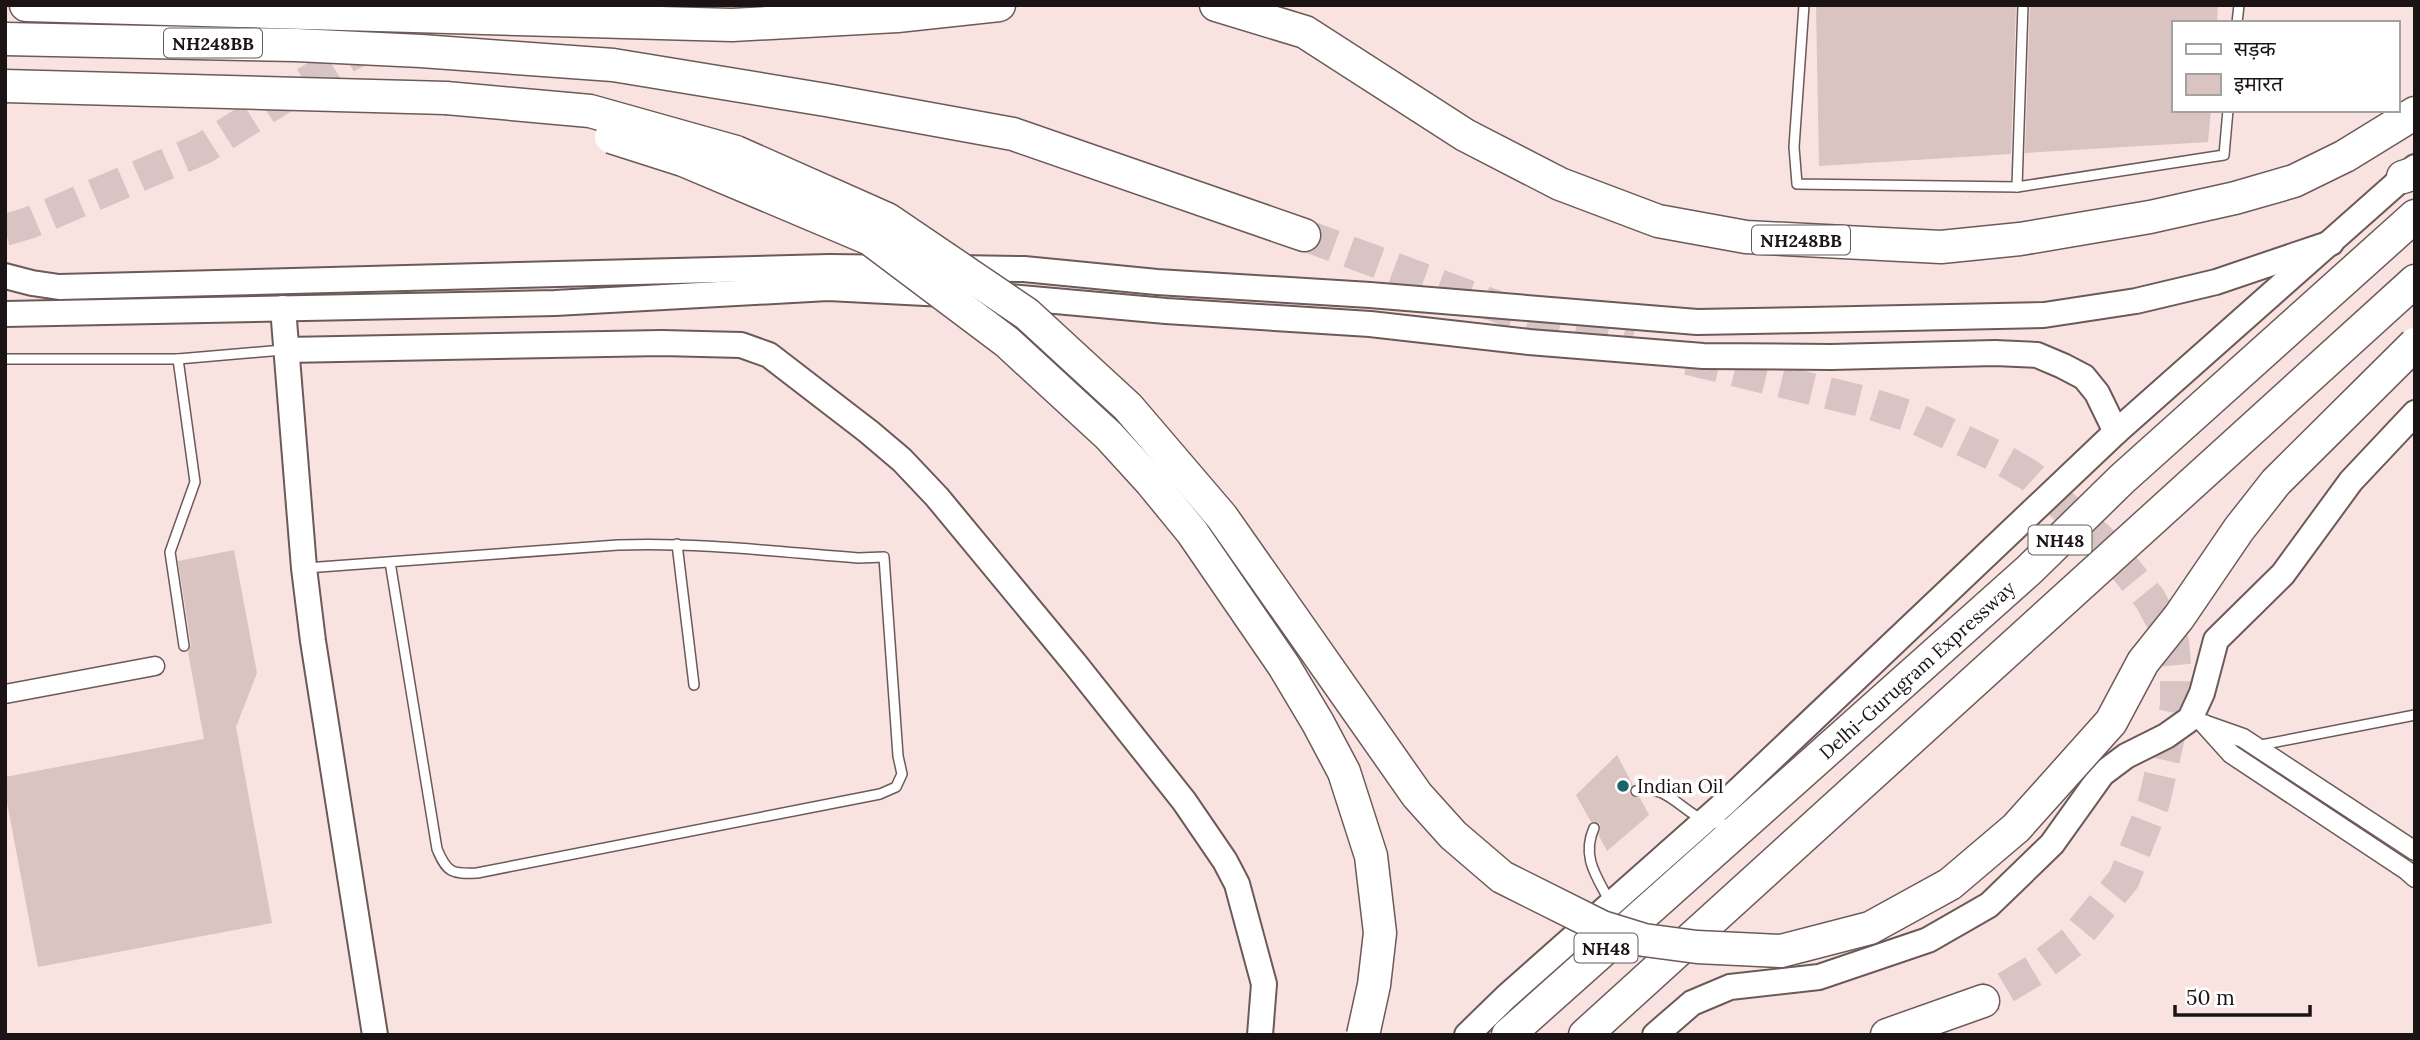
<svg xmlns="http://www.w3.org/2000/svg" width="2420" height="1040" font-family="Lora,'Noto Sans Devanagari',serif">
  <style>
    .building { fill: #d9c4c2 }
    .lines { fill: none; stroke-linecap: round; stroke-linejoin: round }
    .highway-tunnel { stroke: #d8c4c2; stroke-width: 32; stroke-dasharray: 32 16; stroke-linecap: butt }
    .lane-casing { stroke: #6c5a58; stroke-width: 12 }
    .street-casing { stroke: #6c5a58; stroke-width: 21 }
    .secondary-casing { stroke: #6c5a58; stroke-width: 28 }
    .highway-casing { stroke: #6c5a58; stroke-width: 35 }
    .lane { stroke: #fff; stroke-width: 9 }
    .street { stroke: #fff; stroke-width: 18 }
    .secondary { stroke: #fff; stroke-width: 24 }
    .highway { stroke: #fff; stroke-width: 32 }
    .highway-bridge-casing { stroke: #6c5a58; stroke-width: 35; stroke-linecap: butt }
    .highway-bridge { stroke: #fff; stroke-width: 32 }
    .poi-dot { fill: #166568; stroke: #fff; stroke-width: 2.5 }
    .labels { text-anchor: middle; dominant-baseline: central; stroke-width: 7; stroke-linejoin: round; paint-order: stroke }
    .shield { fill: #fff; stroke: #605a5a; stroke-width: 2 }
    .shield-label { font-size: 18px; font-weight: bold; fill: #1c1414 }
    .street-label { font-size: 19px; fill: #1c1414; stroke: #fff }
    .poi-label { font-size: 19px; fill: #1c1414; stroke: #fff; text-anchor: start }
  </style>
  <rect width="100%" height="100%" fill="#f9e3e1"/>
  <g class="building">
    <path d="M 1816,5 L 2016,5 L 2011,154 L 1819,166 Z"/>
    <path d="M 2030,5 L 2218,5 L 2217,23 L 2173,23 L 2173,110 L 2211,110 L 2208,142 L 2025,153 Z"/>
    <path d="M 234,550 L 257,673 L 236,727 L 272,923 L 38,967 L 5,792 L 5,777 L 204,739 L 188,652 L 191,645 L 178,561 Z"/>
    <path d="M 1617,755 L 1633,785 L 1629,789 L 1630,795 L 1640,798 L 1649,815 L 1607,851 L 1599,836 L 1600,824 L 1591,822 L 1576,795 Z"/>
  </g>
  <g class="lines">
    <g class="highway-tunnel">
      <path d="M 5,230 L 29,223 L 204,148 L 345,58 L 434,12"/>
      <path d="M 1304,235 L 1536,321 L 1631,345"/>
      <path d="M 1688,359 L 1865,402 L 1915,418 L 1994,455 L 2029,475 L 2104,543 L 2150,599 L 2173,642 L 2176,676 L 2176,706 L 2154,802 L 2124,879 L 2072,942 L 2035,970 L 1983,1001"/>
    </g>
    <defs>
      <g id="lane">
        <path d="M 1804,5 L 1794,147 L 1797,184 L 2017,187 L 2224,155 L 2228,110"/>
        <path d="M 2237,23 L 2239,5"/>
        <path d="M 2017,187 L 2023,5"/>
        <path d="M 5,359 L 178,359 L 283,350"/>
        <path d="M 178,359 L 195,482 L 170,552 L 184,646"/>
        <path d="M 677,544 L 694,685"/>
        <path d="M 306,568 L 618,545 C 698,542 778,552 858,558 L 884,557 L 898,756 L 902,774 L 896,787 L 880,794 L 477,873 C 452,874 447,873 437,849 L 390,562"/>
        <path d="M 2256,746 L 2415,715"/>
        <path d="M 1636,791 C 1665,782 1682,812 1706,821 C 1714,824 1725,824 1734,825"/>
        <path d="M 1594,828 C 1581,857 1597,877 1610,902"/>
      </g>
      <g id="street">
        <path d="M 5,694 L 155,666"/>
        <path d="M 2204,724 L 2231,754 L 2406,870 L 2415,878"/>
        <path d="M 2206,725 L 2243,738 L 2415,851"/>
      </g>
      <g id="secondary">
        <path d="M 956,268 L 1024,269 L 1157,282 L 1370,295 L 1697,322 L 1809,320 L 2044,315 L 2136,301 L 2216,282 L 2331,243"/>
        <path d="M 5,276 L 32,283 L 59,287 L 829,267 L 913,268"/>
        <path d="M 999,296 L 1166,311 L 1370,324 L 1529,342 L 1703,356 L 1831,357 L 1995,353 L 2037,355 L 2063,366 L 2084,377 L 2097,393 L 2116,432"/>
        <path d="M 283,308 L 304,568 L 313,641 L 375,1035"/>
        <path d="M 5,314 L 555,303 L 828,288 L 945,294"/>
        <path d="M 286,350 L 662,343 L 741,345 L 769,355 L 869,432 L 902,460 L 937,497 L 1076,665 L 1184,801 L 1225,861 L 1237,884 L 1264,984 L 1260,1035"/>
        <path d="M 1467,1035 L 1506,997 L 1726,802 L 2116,432 L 2415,167"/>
        <path d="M 1655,1035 L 1692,1003 L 1730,987 L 1819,977 L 1928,940 L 1989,905 L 2052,844 L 2102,774 L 2126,756 L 2166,736 L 2190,719 L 2202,693 L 2216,640 L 2283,574 L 2351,481 L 2415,413"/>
      </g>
      <g id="highway">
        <path d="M 26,5 L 732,25 L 897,16 L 999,5"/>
        <path d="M 1216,5 L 1305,32 L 1465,135 L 1560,184 L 1658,221 L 1746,237 L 1941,247 L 2020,239 L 2150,217 L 2235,198 L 2294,181 L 2345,156 L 2415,113"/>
        <path d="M 5,39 L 296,45 L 421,51 L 613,65 L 826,100 L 1013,134 L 1304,235"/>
        <path d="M 5,86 L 446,98"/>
        <path d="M 2403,177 L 2415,173"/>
        <path d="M 1508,1035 L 2029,570 L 2122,479 L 2415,216"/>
        <path d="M 1585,1035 L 2415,281"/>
        <path d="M 1887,1035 L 1983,1001"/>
      </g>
    </defs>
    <use href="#lane" class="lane-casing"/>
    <use href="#street" class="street-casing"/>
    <use href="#secondary" class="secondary-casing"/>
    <use href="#highway" class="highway-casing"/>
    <use href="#lane" class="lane"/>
    <use href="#street" class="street"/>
    <use href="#secondary" class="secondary"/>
    <use href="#highway" class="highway"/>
    <defs>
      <g id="highway-bridge">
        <path d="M 446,98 L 590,111 L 736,152 L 887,219 L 1027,314 L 1128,407 L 1222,517 L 1417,795 L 1453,835 L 1502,877 L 1602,927 L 1644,940 L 1697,947 L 1781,951 L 1870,928 L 1950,884 L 2016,828 L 2111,722 L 2143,662 L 2179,617 L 2239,529 L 2276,482 L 2415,344"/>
        <path d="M 611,137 L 683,160 L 870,239 L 1007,342 L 1109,436 L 1151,482 L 1192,532 L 1284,666 L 1318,723 L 1344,772 L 1371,856 L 1380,933 L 1374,985 L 1363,1035"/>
      </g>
    </defs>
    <use href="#highway-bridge" class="highway-bridge-casing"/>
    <use href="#highway-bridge" class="highway-bridge"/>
  </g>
  <circle class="poi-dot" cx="1623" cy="786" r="7"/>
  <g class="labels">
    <g class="shield">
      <rect x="164" y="28.5" width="98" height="29" rx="5"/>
      <rect x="1752" y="225.5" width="98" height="29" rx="5"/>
      <rect x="2028.5" y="525.5" width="63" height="29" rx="5"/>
      <rect x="1574.5" y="933.5" width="63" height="29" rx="5"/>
    </g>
    <g class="shield-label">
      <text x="213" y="43">NH248BB</text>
      <text x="1801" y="240">NH248BB</text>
      <text x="2060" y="540">NH48</text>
      <text x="1606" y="948">NH48</text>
    </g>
    <g class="street-label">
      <text transform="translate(1917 670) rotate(-42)">Delhi-Gurugram Expressway</text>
    </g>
    <g class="poi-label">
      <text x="1637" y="786">Indian Oil</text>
    </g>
  </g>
  <rect width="2420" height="1040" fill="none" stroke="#1c1414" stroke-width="14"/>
  <rect x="2172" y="21" width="228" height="91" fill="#ffffff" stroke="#a4a1a1" stroke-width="2"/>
  <rect x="2186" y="44" width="35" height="10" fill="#ffffff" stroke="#a4a1a1" stroke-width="2"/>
  <text x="2234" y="56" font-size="21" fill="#1c1414">सड़क</text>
  <rect x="2186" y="74" width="35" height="21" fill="#d9c4c2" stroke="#a4a1a1" stroke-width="2"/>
  <text x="2234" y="91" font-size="21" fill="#1c1414">इमारत</text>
  <path d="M2175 1005v10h135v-10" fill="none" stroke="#1c1414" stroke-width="3.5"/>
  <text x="2186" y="1005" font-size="21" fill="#1c1414" stroke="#ffffff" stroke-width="5" paint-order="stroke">50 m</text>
</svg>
